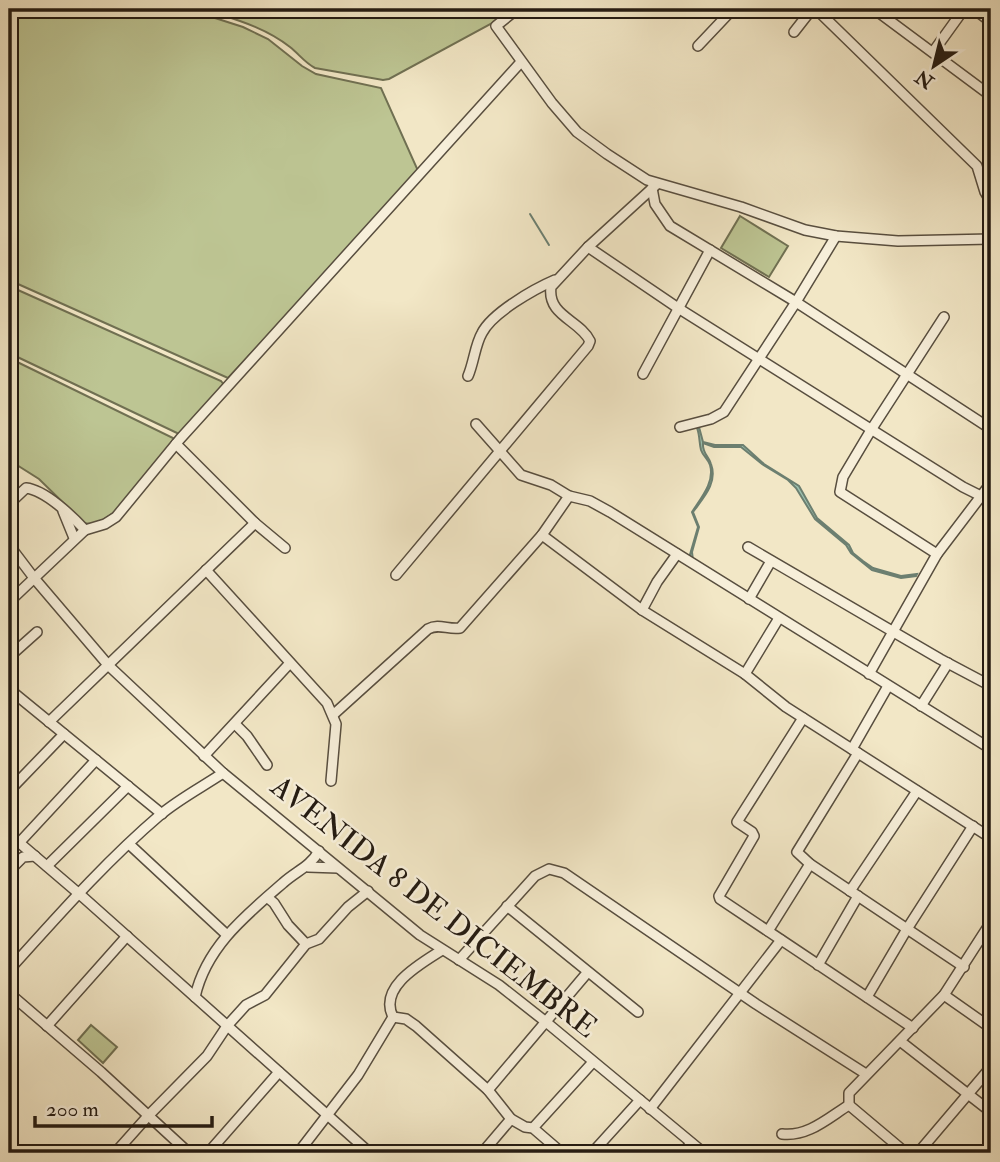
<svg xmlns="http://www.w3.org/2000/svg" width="1000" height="1162" font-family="'IM FELL Double Pica',serif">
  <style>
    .green { fill: #bdc593; stroke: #707052; stroke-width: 2 }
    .water { fill: #9cc1af; stroke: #6c7f70; stroke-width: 2 }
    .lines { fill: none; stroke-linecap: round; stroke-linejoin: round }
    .stream { stroke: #6c7f70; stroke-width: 2 }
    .minor-casing { stroke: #584e3f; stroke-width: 12 }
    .minor { stroke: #f7efda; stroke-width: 9 }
    .labels { text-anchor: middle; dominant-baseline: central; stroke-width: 5; stroke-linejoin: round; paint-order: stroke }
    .street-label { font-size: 30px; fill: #241b12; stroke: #f7efda }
  </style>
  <rect width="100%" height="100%" fill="#f2e7c6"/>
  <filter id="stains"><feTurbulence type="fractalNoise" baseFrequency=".00286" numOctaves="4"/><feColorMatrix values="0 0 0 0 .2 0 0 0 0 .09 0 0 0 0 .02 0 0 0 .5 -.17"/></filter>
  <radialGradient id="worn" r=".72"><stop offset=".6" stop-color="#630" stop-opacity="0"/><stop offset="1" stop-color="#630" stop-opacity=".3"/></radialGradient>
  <g class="green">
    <path d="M 9,9 L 36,9 L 51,15 L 77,18 L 124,9 L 187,9 L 243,27 L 268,39 L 302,66 L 316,74 L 381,88 L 419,173 L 228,378 L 9,280 Z"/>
    <path d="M 204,9 L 512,9 L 498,20 L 389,79 L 383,80 L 315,68 C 304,62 299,54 290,47 C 265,27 234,19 204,9 Z"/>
    <path d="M 740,216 L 788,246 L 769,277 L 721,248 Z"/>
    <path d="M 9,286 L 221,381 L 224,385 L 180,434 L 177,433 L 9,353 Z"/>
    <path d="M 9,358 L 173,438 L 174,440 C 157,461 113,532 84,523 L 39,479 L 9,460 Z"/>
    <path d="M 91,1025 L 117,1047 L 103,1063 L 78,1040 Z"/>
  </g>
  <path class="water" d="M 699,427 L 703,442 L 715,445 L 743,445 L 764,464 L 799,486 L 817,518 L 849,545 L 853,553 L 863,561 L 873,568 L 901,576 L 917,574 L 916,576 L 901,578 L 872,570 L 851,553 L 846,545 L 815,519 L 796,488 L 788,480 L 762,464 L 741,447 L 714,447 L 703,443 C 702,453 708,455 711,464 C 718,483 703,498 693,512 L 699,527 L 692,552 L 693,560 L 689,558 L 698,527 L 692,512 C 701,498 715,482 710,465 C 708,459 703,456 701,450 C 699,442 700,436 697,428 Z"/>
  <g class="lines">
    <path class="stream" d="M 530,214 L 549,245"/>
    <defs>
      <g id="minor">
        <path d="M 517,9 L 496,26 L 552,103 L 577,132 L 607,154 L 647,180 L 741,207 L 805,230 L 836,236 L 898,241 L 991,239"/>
        <path d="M 816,9 L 977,166 L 985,192 L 991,202"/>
        <path d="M 874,9 L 991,96"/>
        <path d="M 974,9 L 991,22"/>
        <path d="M 794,32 L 812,9"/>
        <path d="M 698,46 L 733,9"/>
        <path d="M 933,52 L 964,9"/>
        <path d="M 652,188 L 655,204 L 670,226 L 796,302 L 991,429"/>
        <path d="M 588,247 L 678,308 L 963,487 L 981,496"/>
        <path d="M 643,374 L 710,250"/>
        <path d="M 468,376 C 474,362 475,345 482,333 C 492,313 534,289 555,280"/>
        <path d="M 476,424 L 521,475 L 551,485 L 569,496 L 590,501 L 610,512 L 991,749"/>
        <path d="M 680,427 L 711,419 L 724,412 L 796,302 L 836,236"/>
        <path d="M 176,444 L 255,523 L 285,548"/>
        <path d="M 9,504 L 26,488 C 45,490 72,516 85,530"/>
        <path d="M 63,511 L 74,538"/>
        <path d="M 542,535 L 642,610 L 745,674 L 786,707 L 991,838"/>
        <path d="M 9,545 L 34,578 L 109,666 L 223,773 L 420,935 L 499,985 L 546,1022 L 704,1153"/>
        <path d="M 748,547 L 940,659 L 991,686"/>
        <path d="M 937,554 L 840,492 L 843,477 L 871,430 L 944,317"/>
        <path d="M 206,570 L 327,703 L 336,724 L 331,781"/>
        <path d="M 396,575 L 588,346 L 590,341 C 580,320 547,316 551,287 L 588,247 L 657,184"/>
        <path d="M 749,599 L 771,561"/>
        <path d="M 9,602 L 85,530 L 105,524 L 116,517 L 180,439 L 521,62"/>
        <path d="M 642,610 L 657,582 L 677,554"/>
        <path d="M 9,657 L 37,632"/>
        <path d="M 745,674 L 779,618"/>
        <path d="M 869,674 L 937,554 L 991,483"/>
        <path d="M 9,689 L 162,814"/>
        <path d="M 921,706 L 948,663"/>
        <path d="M 334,714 L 428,629 C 439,623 448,630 460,628 L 542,535 L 569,496"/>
        <path d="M 803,718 L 737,822 L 752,832 L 754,836 L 719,896 L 720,899 L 913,1028"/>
        <path d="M 49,722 L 255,523"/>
        <path d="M 235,724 L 247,736 L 267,765"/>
        <path d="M 852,749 L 888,686"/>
        <path d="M 858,753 L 797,852 L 810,864 L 964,967"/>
        <path d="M 204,756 L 290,663"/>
        <path d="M 9,791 L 64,734"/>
        <path d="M 9,834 L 84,898 L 370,1153"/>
        <path d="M 19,843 L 96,760"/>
        <path d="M 129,844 L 227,935"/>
        <path d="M 47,866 L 128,786"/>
        <path d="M 308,867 L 338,868"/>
        <path d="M 9,871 L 23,857 L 35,856"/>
        <path d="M 850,891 L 917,791"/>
        <path d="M 268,898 L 274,903 L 288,925 L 306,944"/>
        <path d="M 507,906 L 638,1012"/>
        <path d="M 768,931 L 810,864"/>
        <path d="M 459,960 L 535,876 L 549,869 L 564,873 L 756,1004 L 866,1074"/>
        <path d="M 818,965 L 858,896"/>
        <path d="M 9,970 C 57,917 105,862 160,815 C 179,799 202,787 223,773"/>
        <path d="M 9,993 L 101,1072 L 189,1153"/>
        <path d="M 944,995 L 991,1028"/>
        <path d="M 195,997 C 206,947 246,915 283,883 C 296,871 310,867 319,851"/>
        <path d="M 867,997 L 907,929 L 973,826"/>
        <path d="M 393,1017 L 406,1019 L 416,1026 L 488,1090 L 511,1119 L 525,1127 L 533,1128 L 562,1153"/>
        <path d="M 47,1026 L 127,936"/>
        <path d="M 900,1041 L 991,1112"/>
        <path d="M 488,1090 L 587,973"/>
        <path d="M 849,1105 L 849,1093 L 944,995 L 991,922"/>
        <path d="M 849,1105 L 906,1153"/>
        <path d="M 650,1109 L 781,940"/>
        <path d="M 533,1128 L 593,1062"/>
        <path d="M 782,1134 C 808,1137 828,1118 849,1105"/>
        <path d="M 115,1153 L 148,1116 L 207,1056 L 227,1026 L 246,1005 L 265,995 L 306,944 L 319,939 L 348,907 L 368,891"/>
        <path d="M 208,1153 L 279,1072"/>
        <path d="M 298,1153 L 358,1075 L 393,1017 C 378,987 420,964 442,950"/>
        <path d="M 482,1153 L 511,1119"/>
        <path d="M 592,1153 L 640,1100"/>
        <path d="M 683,1153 L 691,1143"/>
        <path d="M 918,1153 L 991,1067"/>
      </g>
    </defs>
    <use href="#minor" class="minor-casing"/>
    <use href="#minor" class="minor"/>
  </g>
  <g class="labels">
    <g class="street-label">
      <text transform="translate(434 907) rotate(38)">AVENIDA 8 DE DICIEMBRE</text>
    </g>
  </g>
  <rect width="1000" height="1162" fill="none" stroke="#f2e7c6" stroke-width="35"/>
  <rect x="10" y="10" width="979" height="1141" fill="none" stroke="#241b12" stroke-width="3.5"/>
  <rect x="18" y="18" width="965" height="1127" fill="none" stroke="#241b12" stroke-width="2"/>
  <g transform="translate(934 66) rotate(215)" stroke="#f7efda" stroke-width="5" paint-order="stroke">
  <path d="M0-5L12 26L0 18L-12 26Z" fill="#241b12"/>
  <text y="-10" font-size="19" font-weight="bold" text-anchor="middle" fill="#241b12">N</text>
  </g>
  <path d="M35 1116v10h177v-10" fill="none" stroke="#241b12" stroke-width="3.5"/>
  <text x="46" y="1116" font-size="21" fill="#241b12" stroke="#f7efda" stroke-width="5" paint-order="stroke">200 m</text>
  <rect width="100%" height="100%" filter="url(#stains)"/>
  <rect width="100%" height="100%" fill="url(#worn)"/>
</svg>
